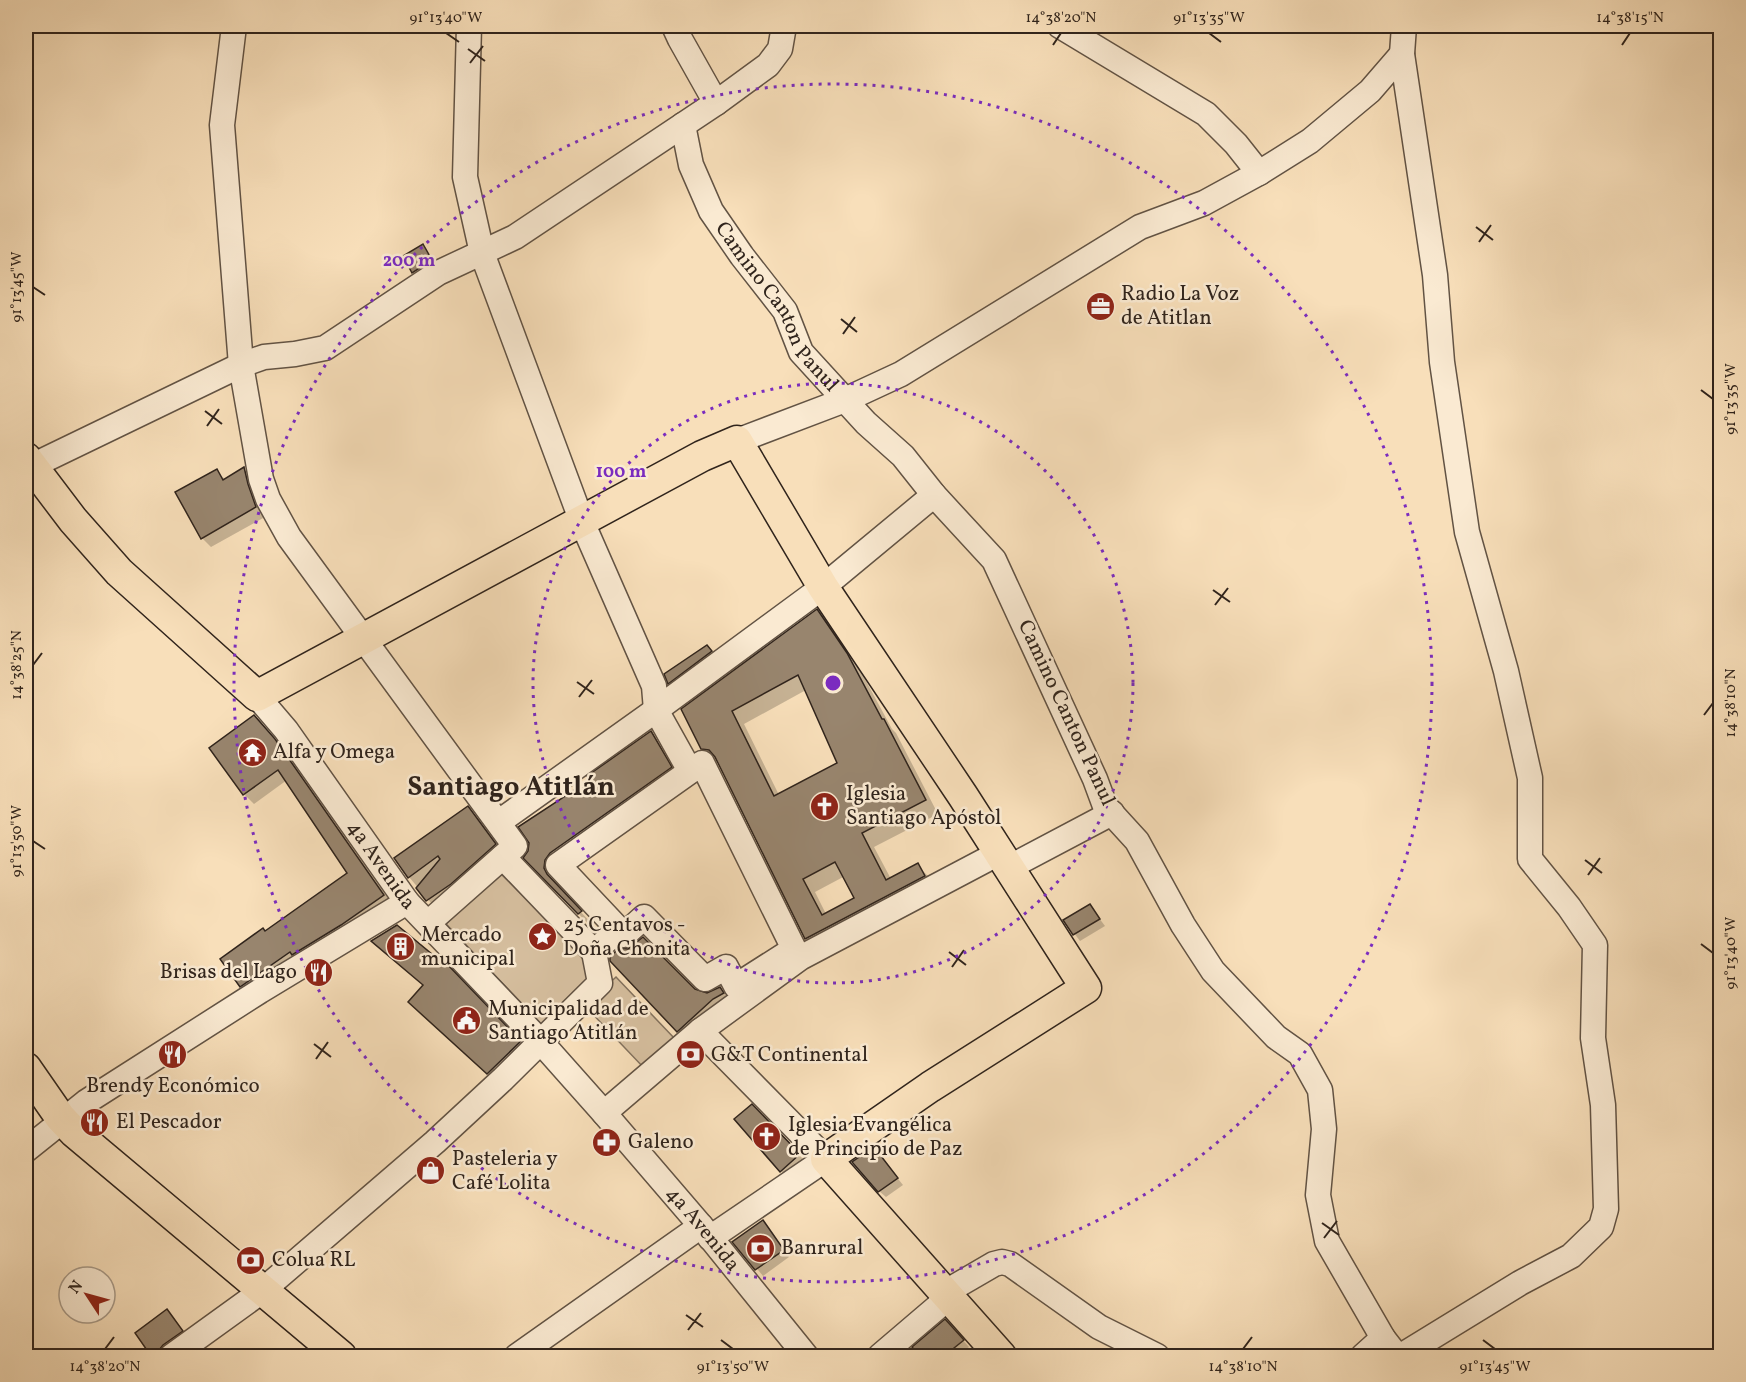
<svg xmlns="http://www.w3.org/2000/svg" width="1746" height="1382" font-family="Vollkorn,serif">
  <style>
    .green { fill: #d6bf9f; stroke: #83725e; stroke-width: 1.5 }
    .shadow { fill: #0003; fill-rule: evenodd }
    .building { fill: #98856e; stroke: #30241c; stroke-width: 1.5; fill-rule: evenodd }
    .lines { fill: none; stroke-linecap: round; stroke-linejoin: round }
    .minor-casing { stroke: #625344; stroke-width: 27 }
    .major-casing { stroke: #30241c; stroke-width: 33 }
    .minor { stroke: #faead2; stroke-width: 24 }
    .major { stroke: #f8dfba; stroke-width: 30 }
    .ticks { fill: none; stroke: #30241c; stroke-width: 2 }
    .ring { fill: none; stroke: #7b2cbf; stroke-width: 3; stroke-dasharray: 3 6 }
    .labels { text-anchor: middle; dominant-baseline: central; stroke-width: 5; stroke-linejoin: round; paint-order: stroke }
    .poi-label { font-size: 21px; fill: #30241c; stroke: #faead2; text-anchor: start }
    .street-label { font-size: 21px; fill: #30241c; stroke: #faead2 }
    .district-label { font-size: 27px; font-weight: bold; fill: #30241c; stroke: #faead2 }
    .centre { fill: #7b2cbf; stroke: #faead2; stroke-width: 3 }
    .ring-label { font-size: 18px; text-anchor: middle; font-weight: bold; fill: #7b2cbf; stroke: #faead2; stroke-width: 5; stroke-linejoin: round; paint-order: stroke }
    .neatline { fill: none; stroke: #30241c; stroke-width: 2 }
    .ticks-label { font-size: 15px; text-anchor: middle; fill: #30241c }
  </style>
  <rect width="100%" height="100%" fill="#f8dfba"/>
  <filter id="stains"><feTurbulence type="fractalNoise" baseFrequency=".00333" numOctaves="4"/><feColorMatrix values="0 0 0 0 .2 0 0 0 0 .09 0 0 0 0 .02 0 0 0 .5 -.17"/></filter>
  <radialGradient id="worn" r=".72"><stop offset=".6" stop-color="#630" stop-opacity="0"/><stop offset="1" stop-color="#630" stop-opacity=".3"/></radialGradient>
  <g class="green">
    <path d="M 500,873 L 591,962 L 590,982 L 544,1027 L 446,924 Z"/>
    <path d="M 616,977 L 675,1039 L 644,1068 L 585,1006 Z"/>
  </g>
  <g class="shadow">
    <path d="M 423,246 L 438,267 L 420,279 L 413,272 L 405,257 Z"/>
    <path d="M 244,469 L 253,478 L 265,517 L 211,547 L 202,538 L 216,471 L 226,480 Z"/>
    <path d="M 817,611 L 830,624 L 859,668 L 892,729 L 896,733 L 938,814 L 874,847 L 891,879 L 917,865 L 930,878 L 819,951 L 806,938 L 719,762 L 715,762 L 702,748 L 683,710 ZM 806,690 L 839,764 L 779,795 L 744,724 ZM 845,876 L 856,898 L 826,914 L 815,892 Z"/>
    <path d="M 707,647 L 716,658 L 675,688 L 669,683 Z"/>
    <path d="M 264,727 L 285,751 L 393,905 L 251,996 L 241,986 L 265,933 L 349,873 L 287,780 L 254,804 L 244,794 Z"/>
    <path d="M 651,733 L 675,772 L 549,865 L 548,874 L 551,881 L 600,932 L 598,934 L 525,858 L 568,796 Z"/>
    <path d="M 468,808 L 478,818 L 505,855 L 437,910 L 409,877 Z"/>
    <path d="M 1090,906 L 1105,926 L 1080,941 L 1065,921 Z"/>
    <path d="M 612,961 L 707,995 L 720,988 L 728,997 L 686,1039 Z"/>
    <path d="M 458,978 L 532,1055 L 501,1086 L 422,1015 L 424,986 Z"/>
    <path d="M 751,1106 L 805,1161 L 788,1177 L 781,1171 Z"/>
    <path d="M 874,1149 L 903,1185 L 886,1197 L 879,1191 Z"/>
    <path d="M 763,1222 L 789,1257 L 763,1276 L 735,1242 Z"/>
    <path d="M 167,1311 L 188,1338 L 165,1356 L 153,1356 L 137,1334 Z"/>
    <path d="M 952,1328 L 969,1347 L 958,1356 L 922,1356 L 914,1347 Z"/>
  </g>
  <g class="building">
    <path d="M 423,244 L 432,260 L 412,273 L 403,256 Z"/>
    <path d="M 244,467 L 248,484 L 256,507 L 201,539 L 175,492 L 217,469 L 223,480 Z"/>
    <path d="M 817,609 L 847,653 L 882,719 L 884,719 L 926,800 L 862,833 L 886,880 L 918,863 L 925,876 L 805,939 L 715,757 L 709,750 L 701,749 L 681,709 ZM 798,675 L 837,763 L 774,796 L 732,711 ZM 835,862 L 854,898 L 822,915 L 803,879 Z"/>
    <path d="M 707,645 L 712,651 L 668,684 L 664,674 Z"/>
    <path d="M 254,715 L 275,739 L 384,895 L 341,925 L 292,955 L 290,952 L 240,987 L 220,959 L 263,928 L 265,931 L 347,873 L 278,770 L 243,795 L 209,748 Z"/>
    <path d="M 651,731 L 672,767 L 550,853 L 545,860 L 544,868 L 547,874 L 582,911 L 578,914 L 523,858 L 528,851 L 529,843 L 518,827 L 567,795 L 589,779 L 587,776 Z"/>
    <path d="M 468,806 L 496,844 L 451,884 L 426,901 L 416,888 L 440,859 L 438,856 L 408,878 L 394,858 Z"/>
    <path d="M 1090,904 L 1100,919 L 1073,935 L 1063,920 Z"/>
    <path d="M 397,925 L 444,964 L 446,963 L 521,1041 L 487,1074 L 408,1002 L 423,985 L 371,941 Z"/>
    <path d="M 643,937 L 695,989 L 707,993 L 720,987 L 724,993 L 713,999 L 677,1032 L 610,961 L 610,957 L 619,948 L 628,949 Z"/>
    <path d="M 752,1104 L 800,1154 L 780,1172 L 734,1119 Z"/>
    <path d="M 874,1147 L 898,1178 L 878,1192 L 852,1162 Z"/>
    <path d="M 763,1220 L 784,1250 L 755,1270 L 732,1242 Z"/>
    <path d="M 167,1309 L 183,1331 L 163,1345 L 159,1350 L 158,1356 L 151,1356 L 135,1333 Z"/>
    <path d="M 945,1319 L 964,1340 L 944,1356 L 920,1356 L 912,1347 Z"/>
  </g>
  <g class="lines">
    <defs>
      <g id="minor">
        <path d="M 234,26 L 222,125 L 241,365 L 261,479 L 268,499 L 289,537 L 515,846 L 428,923"/>
        <path d="M 469,26 L 465,177 L 482,253 L 582,522 L 654,686 L 656,710 L 690,771"/>
        <path d="M 674,26 L 680,39 L 716,103"/>
        <path d="M 1060,26 L 1206,114 L 1236,144 L 1259,173"/>
        <path id="s1" d="M 683,125 L 691,165 L 711,211 L 742,256 L 785,311 L 801,352 L 866,423 L 903,456 L 934,495 L 994,560 L 1095,779 L 1105,806 L 1137,841 L 1183,925 L 1213,971 L 1276,1037 L 1300,1054 L 1320,1090 L 1324,1129 L 1318,1195 L 1327,1241 L 1383,1338 L 1397,1356"/>
        <path d="M 737,441 L 845,400 L 901,374 L 1140,227 L 1204,203 L 1259,173 L 1310,141 L 1370,91 L 1402,54"/>
        <path d="M 32,466 L 241,365 L 264,357 L 295,354 L 325,348 L 438,273 L 515,237 L 716,103 L 768,65 L 780,49 L 784,26"/>
        <path id="s2" d="M 257,696 L 286,730 L 407,902 L 540,1041 L 604,1113 L 701,1226 L 806,1356"/>
        <path d="M 702,763 L 794,949 L 736,986 L 726,967 L 705,979 L 644,917 L 624,935 L 558,865 Z"/>
        <path d="M 499,822 L 656,710 L 823,587 L 934,495"/>
        <path d="M 503,857 L 594,952"/>
        <path d="M 1008,868 L 1112,813"/>
        <path d="M 700,1031 L 826,1159 L 710,1238"/>
        <path d="M 604,1113 L 700,1031 L 800,958 L 999,853"/>
        <path d="M 26,1150 L 86,1102 L 260,991 L 407,902"/>
        <path d="M 944,1293 L 994,1264 L 1002,1262 L 1010,1264 L 1099,1327 L 1157,1356"/>
        <path d="M 172,1356 L 262,1291 L 435,1142 L 503,1079 L 600,983 L 594,952 L 618,930"/>
        <path d="M 517,1356 L 701,1226"/>
        <path d="M 880,1356 L 948,1298"/>
        <path d="M 1363,1356 L 1383,1338"/>
        <path d="M 1401,1356 L 1520,1283 L 1571,1256 L 1601,1227 L 1606,1209 L 1603,1105 L 1593,1038 L 1595,945 L 1569,907 L 1530,859 L 1530,778 L 1506,671 L 1467,532 L 1442,362 L 1435,275 L 1402,54 L 1404,26"/>
      </g>
      <g id="major">
        <path d="M 26,458 L 73,520 L 119,572 L 257,696 L 702,456 L 737,441 L 823,587 L 963,796 L 1086,988 L 930,1087 L 826,1159 L 1001,1356"/>
        <path d="M 26,1068 L 60,1117 L 74,1132 L 341,1356"/>
      </g>
    </defs>
    <use href="#minor" class="minor-casing"/>
    <use href="#major" class="major-casing"/>
    <use href="#minor" class="minor"/>
    <use href="#major" class="major"/>
  </g>
  <path class="ticks" d="M 446,33 L 459,42M 1209,33 L 1221,42M 1053,45 L 1061,33M 1622,45 L 1630,33M 468,49 L 485,61M 470,63 L 483,46M 1476,227 L 1493,240M 1479,242 L 1491,225M 33,287 L 45,295M 841,319 L 857,332M 843,334 L 855,317M 1701,390 L 1713,399M 205,411 L 222,424M 207,426 L 219,409M 1213,590 L 1230,602M 1215,605 L 1228,588M 33,665 L 42,653M 577,682 L 594,694M 579,697 L 592,680M 1704,715 L 1713,703M 33,841 L 45,849M 1585,860 L 1602,873M 1588,875 L 1600,858M 1701,944 L 1713,953M 949,952 L 966,965M 952,967 L 964,950M 314,1044 L 331,1057M 316,1059 L 328,1042M 1322,1223 L 1339,1235M 1324,1238 L 1337,1221M 686,1315 L 703,1327M 688,1330 L 701,1313M 721,1340 L 733,1349M 1483,1340 L 1495,1349M 105,1349 L 114,1337M 1243,1349 L 1252,1337"/>
  <g class="ring">
    <circle cx="833" cy="683" r="300"/>
    <circle cx="833" cy="683" r="599"/>
  </g>
  <defs>
    <symbol id="office-disc" viewBox="-11 -11 22 22"><circle r="9.5" fill="#8f2418" stroke="#faead2"/><path d="M-6-3h4V-5.5h4V-3h4V5H-6ZM-1-4.5V-3h2v-1.5ZM-6 0V1H6V0Z" fill="#fff"/></symbol>
    <symbol id="temple-disc" viewBox="-11 -11 22 22"><circle r="9.5" fill="#8f2418" stroke="#faead2"/><path d="M0-6L5-2H3V0L6.5 2.5H4V6H1.5V3h-3V6H-4V2.5H-6.5L-3 0V-2H-5Z" fill="#fff"/></symbol>
    <symbol id="church-disc" viewBox="-11 -11 22 22"><circle r="9.5" fill="#8f2418" stroke="#faead2"/><path d="M-1.2-6h2.4v3.5h3.3v2.4h-3.3V6h-2.4V-.1h-3.3v-2.4h3.3Z" fill="#fff"/></symbol>
    <symbol id="sight-disc" viewBox="-11 -11 22 22"><circle r="9.5" fill="#8f2418" stroke="#faead2"/><path d="M0-6L1.8-2.2L6-1.7L2.9 1.2L3.7 5.4L0 3.3L-3.7 5.4L-2.9 1.2L-6-1.7L-1.8-2.2Z" fill="#fff"/></symbol>
    <symbol id="building-disc" viewBox="-11 -11 22 22"><circle r="9.5" fill="#8f2418" stroke="#faead2"/><path d="M-4-6H4V6H1V3H-1V6H-4ZM-2.5-4.3h1.7v1.8h-1.7ZM.8-4.3h1.7v1.8H.8ZM-2.5-1h1.7V.8h-1.7ZM.8-1h1.7V.8H.8Z" fill="#fff"/></symbol>
    <symbol id="restaurant-disc" viewBox="-11 -11 22 22"><circle r="9.5" fill="#8f2418" stroke="#faead2"/><path d="M-5-6h1v4h1v-4h1v4h1v-4h1v5L-1.5 .5V6h-2V.5L-5-1ZM5-6V6H3V1.5H1.5Q1.5-4 5-6Z" fill="#fff"/></symbol>
    <symbol id="civic-disc" viewBox="-11 -11 22 22"><circle r="9.5" fill="#8f2418" stroke="#faead2"/><path d="M-.6-6.5H3V-4.5H.6V-3L4-1V1h2V6H-6V1h2V-1L-.6-3ZM-1.2 2.5V6h2.4V2.5Z" fill="#fff"/></symbol>
    <symbol id="bank-disc" viewBox="-11 -11 22 22"><circle r="9.5" fill="#8f2418" stroke="#faead2"/><path d="M-6-4H6V4H-6ZM0-2.3a2.3 2.3 0 1 0 0 4.6a2.3 2.3 0 1 0 0-4.6Z" fill="#fff"/></symbol>
    <symbol id="pharmacy-disc" viewBox="-11 -11 22 22"><circle r="9.5" fill="#8f2418" stroke="#faead2"/><path d="M-2-6h4v4h4v4h-4v4h-4v-4h-4v-4h4Z" fill="#fff"/></symbol>
    <symbol id="shop-disc" viewBox="-11 -11 22 22"><circle r="9.5" fill="#8f2418" stroke="#faead2"/><path d="M-5-2.5h2.3a2.7 3.5 0 0 1 5.4 0H5L5.5 6h-11ZM-1.5-2.5h3a1.5 2.3 0 0 0-3 0Z" fill="#fff"/></symbol>
  </defs>
  <g fill-rule="evenodd">
    <use href="#office-disc" x="1084" y="290" width="33" height="33"/>
    <use href="#temple-disc" x="236" y="736" width="33" height="33"/>
    <use href="#church-disc" x="808" y="790" width="33" height="33"/>
    <use href="#sight-disc" x="526" y="920" width="33" height="33"/>
    <use href="#building-disc" x="384" y="930" width="33" height="33"/>
    <use href="#restaurant-disc" x="302" y="956" width="33" height="33"/>
    <use href="#civic-disc" x="450" y="1004" width="33" height="33"/>
    <use href="#restaurant-disc" x="156" y="1038" width="33" height="33"/>
    <use href="#bank-disc" x="674" y="1038" width="33" height="33"/>
    <use href="#restaurant-disc" x="78" y="1106" width="33" height="33"/>
    <use href="#church-disc" x="750" y="1120" width="33" height="33"/>
    <use href="#pharmacy-disc" x="590" y="1126" width="33" height="33"/>
    <use href="#shop-disc" x="414" y="1154" width="33" height="33"/>
    <use href="#bank-disc" x="744" y="1232" width="33" height="33"/>
    <use href="#bank-disc" x="234" y="1244" width="33" height="33"/>
  </g>
  <g class="labels">
    <g class="poi-label">
      <text x="1121" y="294">Radio La Voz<tspan x="1121" dy="24">de Atitlan</tspan></text>
      <text x="273" y="752">Alfa y Omega</text>
      <text x="846" y="794">Iglesia<tspan x="846" dy="24">Santiago Apóstol</tspan></text>
      <text x="563" y="925">25 Centavos -<tspan x="563" dy="24">Doña Chonita</tspan></text>
      <text x="421" y="935">Mercado<tspan x="421" dy="24">municipal</tspan></text>
      <text x="297" y="972" text-anchor="end">Brisas del Lago</text>
      <text x="488" y="1009">Municipalidad de<tspan x="488" dy="24">Santiago Atitlán</tspan></text>
      <text x="711" y="1055">G&amp;T Continental</text>
      <text x="173" y="1086" text-anchor="middle">Brendy Económico</text>
      <text x="116" y="1122">El Pescador</text>
      <text x="788" y="1125">Iglesia Evangélica<tspan x="788" dy="24">de Principio de Paz</tspan></text>
      <text x="628" y="1142">Galeno</text>
      <text x="452" y="1159">Pasteleria y<tspan x="452" dy="24">Café Lolita</tspan></text>
      <text x="781" y="1248">Banrural</text>
      <text x="272" y="1260">Colua RL</text>
    </g>
    <g class="street-label">
      <text stroke="none"><textPath href="#s1" startOffset="208">Camino Canton Panul</textPath></text>
      <text transform="translate(1066 713) rotate(65)">Camino Canton Panul</text>
      <text stroke="none"><textPath href="#s2" startOffset="210">4a Avenida</textPath></text>
      <text stroke="none"><textPath href="#s2" startOffset="696">4a Avenida</textPath></text>
    </g>
    <g class="district-label">
      <text x="511" y="788">Santiago Atitlán</text>
    </g>
  </g>
  <circle cx="833" cy="683" r="9" class="centre"/>
  <g class="ring-label">
    <text x="409" y="266">200 m</text>
    <text x="621" y="477">100 m</text>
  </g>
  <rect width="1746" height="1382" fill="none" stroke="#f8dfba" stroke-width="66"/>
  <g transform="translate(87 1295) rotate(306)"><circle r="28" fill="#faead2" stroke="#a99b89" stroke-width="1.5"/>
  <path d="M0-4.5L10 22L0 15L-10 22Z" fill="#8f2418"/>
  <text y="-9" font-size="16" font-weight="bold" text-anchor="middle" fill="#30241c">N</text>
  </g>
  <rect x="33" y="33" width="1680" height="1316" class="neatline"/>
  <g class="ticks-label">
    <text x="446" y="22">91°13'40"W</text>
    <text x="1061" y="22">14°38'20"N</text>
    <text x="1209" y="22">91°13'35"W</text>
    <text x="1630" y="22">14°38'15"N</text>
    <text transform="translate(16 287) rotate(-90)" y="5">91°13'45"W</text>
    <text transform="translate(1730 399) rotate(-90)" y="5">91°13'35"W</text>
    <text transform="translate(16 665) rotate(-90)" y="5">14°38'25"N</text>
    <text transform="translate(1730 703) rotate(-90)" y="5">14°38'10"N</text>
    <text transform="translate(16 841) rotate(-90)" y="5">91°13'50"W</text>
    <text transform="translate(1730 953) rotate(-90)" y="5">91°13'40"W</text>
    <text x="105" y="1371">14°38'20"N</text>
    <text x="733" y="1371">91°13'50"W</text>
    <text x="1243" y="1371">14°38'10"N</text>
    <text x="1495" y="1371">91°13'45"W</text>
  </g>
  <rect width="100%" height="100%" filter="url(#stains)"/>
  <rect width="100%" height="100%" fill="url(#worn)"/>
</svg>
